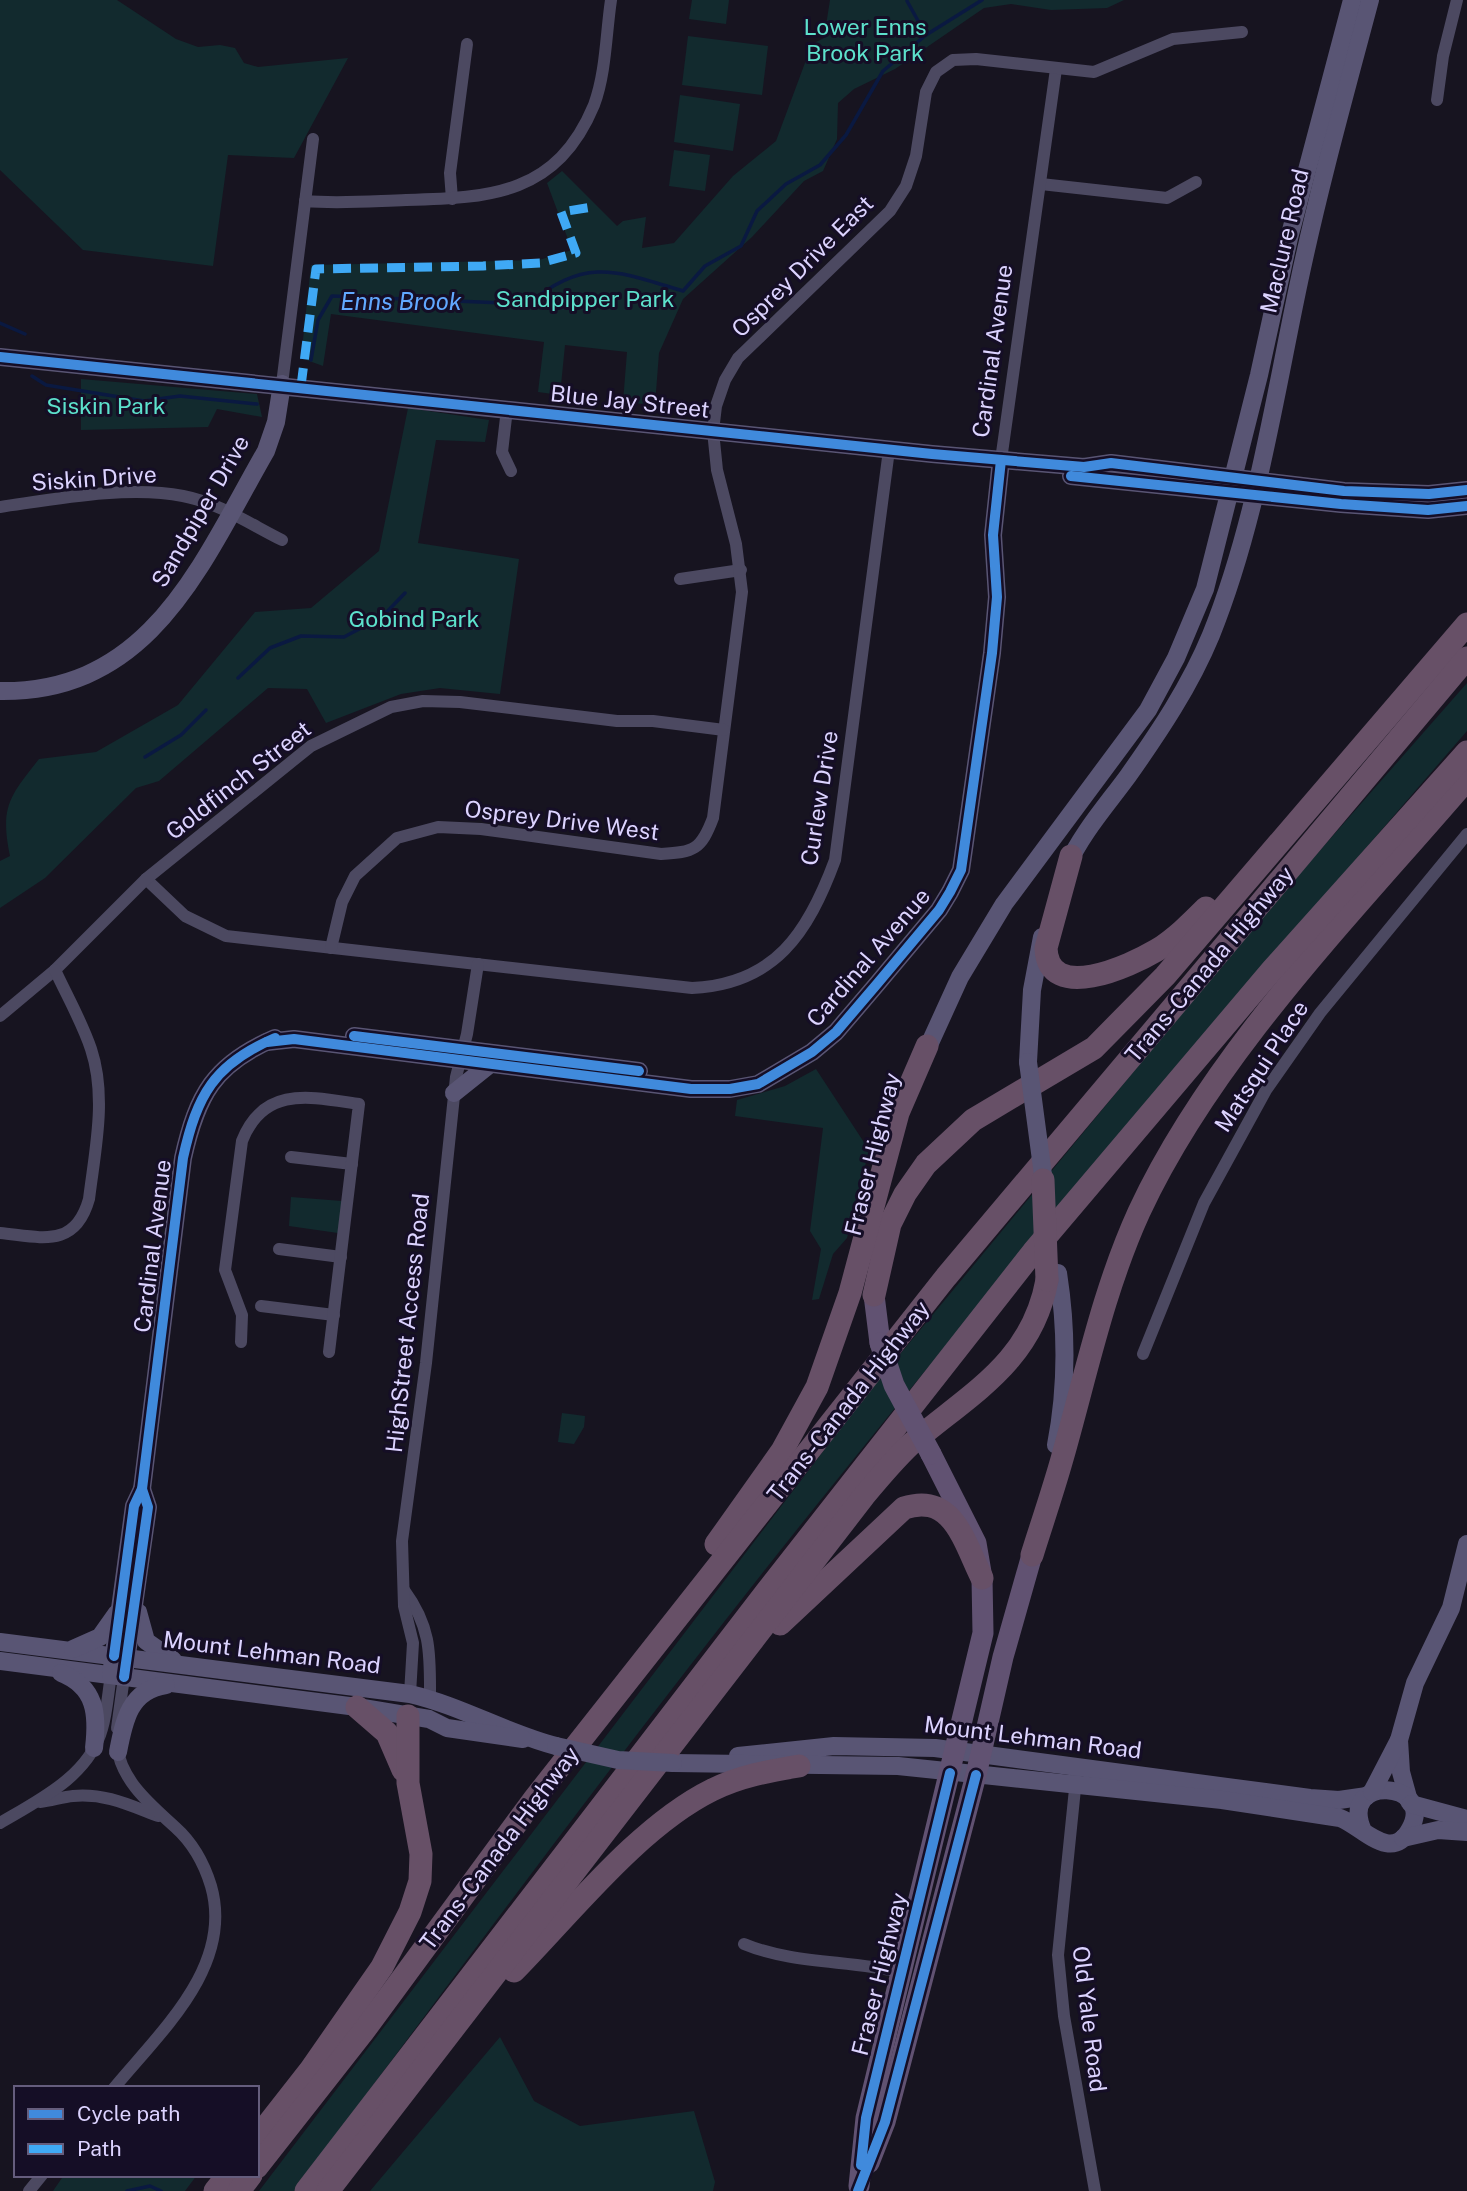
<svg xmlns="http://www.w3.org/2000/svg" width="1467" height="2191" font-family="'Public Sans',sans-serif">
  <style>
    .green { fill: #122a2e }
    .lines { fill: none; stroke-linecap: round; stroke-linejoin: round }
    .stream { stroke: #0a1941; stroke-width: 3.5 }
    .street { stroke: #4c4961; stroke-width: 12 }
    .secondary { stroke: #595574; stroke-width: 18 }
    .primary { stroke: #615272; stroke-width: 21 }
    .highway { stroke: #675067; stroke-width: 23 }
    .secondary-bridge { stroke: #595574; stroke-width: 18 }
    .primary-bridge { stroke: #615272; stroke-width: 21 }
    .highway-bridge { stroke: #675067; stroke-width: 23 }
    .quiet { stroke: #3fa9f5; stroke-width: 9; stroke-dasharray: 18 9; stroke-linecap: butt }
    .cycleway-casing { stroke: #150e26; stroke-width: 15 }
    .cycleway { stroke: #408adc; stroke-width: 10 }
    .labels { text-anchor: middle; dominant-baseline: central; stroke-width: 6; stroke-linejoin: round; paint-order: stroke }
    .park-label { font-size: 23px; fill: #5de1cc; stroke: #150e26 }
    .street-label { font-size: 23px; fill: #dcd3ff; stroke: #150e26 }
    .water-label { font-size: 24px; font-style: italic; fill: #61a8ff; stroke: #150e26 }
  </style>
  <rect width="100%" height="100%" fill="#171420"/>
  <g class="green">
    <path d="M 0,0 L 117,0 L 176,39 L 198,47 L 220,45 L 235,48 L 244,63 L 258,67 L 348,58 L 294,158 L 228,155 L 213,266 L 83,250 L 0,170 Z"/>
    <path d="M 692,0 L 729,0 L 726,24 L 689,19 Z"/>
    <path d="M 830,0 L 1124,0 L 1107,8 L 1051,10 L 1011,4 L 984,8 L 895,69 L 854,89 L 838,103 L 837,139 L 823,171 L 804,181 L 752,237 L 683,299 L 659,353 L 655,405 L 623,402 L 627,352 L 565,345 L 560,395 L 538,392 L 544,342 L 331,314 L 323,366 L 301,358 L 311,265 L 539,260 L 572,250 L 547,183 L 562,171 L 617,226 L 623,221 L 646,217 L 642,248 L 674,243 L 733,176 L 776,141 L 812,44 L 824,38 Z"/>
    <path d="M 688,36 L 768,46 L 762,95 L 682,85 Z"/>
    <path d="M 680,95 L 740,104 L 733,151 L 674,142 Z"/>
    <path d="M 674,150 L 710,155 L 705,191 L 669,186 Z"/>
    <path d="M 81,379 L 257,394 L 262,417 L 217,409 L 208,427 L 81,430 Z"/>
    <path d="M 408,408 L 489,420 L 485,442 L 436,440 L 418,543 L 519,559 L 500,694 L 440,688 L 401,694 L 326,723 L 307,689 L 268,688 L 159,781 L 136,788 L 45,878 L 0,908 L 0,861 L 10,856 C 0,807 9,797 39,759 L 96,752 L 178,705 L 255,612 L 311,608 L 379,551 Z"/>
    <path d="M 1467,683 L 1467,731 C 1247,985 1029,1240 819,1502 C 638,1727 467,1960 294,2191 L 259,2191 L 863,1399 L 1264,914 Z"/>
    <path d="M 816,1069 L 869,1150 L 847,1238 L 833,1254 L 819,1299 L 812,1300 L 821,1249 L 810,1231 L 823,1128 L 735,1116 L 737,1100 L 785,1086 Z"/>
    <path d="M 291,1197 L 342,1201 L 338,1233 L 289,1226 Z"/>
    <path d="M 562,1413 L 585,1416 L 584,1427 L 574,1444 L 558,1442 Z"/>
    <path d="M 500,2037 L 534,2101 L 580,2126 L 694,2111 L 715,2182 L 713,2191 L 370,2191 Z"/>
    <path d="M 64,2175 L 197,2175 L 185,2191 L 53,2191 Z"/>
  </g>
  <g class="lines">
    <g class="stream">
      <path d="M 907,1 L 926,35"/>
      <path d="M 0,323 L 25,334"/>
      <path d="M 311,360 L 318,320 L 332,296 L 529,304 C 585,255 620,272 683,291 L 705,266 L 741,246 L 757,211 L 786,184 L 820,165 L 846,135 L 883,71 L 926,35 L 982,0"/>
      <path d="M 32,376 L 46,385 L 144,401 L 180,396 L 257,404"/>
      <path d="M 238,678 L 270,648 L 301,636 L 344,637 L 382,617 L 405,593"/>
      <path d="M 145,757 L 181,735 L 206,710"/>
      <path d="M 127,2191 L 150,2186 L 161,2191"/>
    </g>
    <g class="street">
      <path d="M 1437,100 L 1443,56 L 1457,0"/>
      <path d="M 1041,184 L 1167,198 L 1196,182"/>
      <path d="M 452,199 L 450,173 L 467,44"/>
      <path d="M 305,201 C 339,204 373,201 406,200 C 492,198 557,194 594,105 C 606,73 606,33 611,0"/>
      <path d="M 282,384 L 313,139"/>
      <path d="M 507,409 L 502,452 L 511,471"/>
      <path d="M 1001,460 L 1056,69"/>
      <path d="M 0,507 C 56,499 128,485 183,496 C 219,503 250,524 282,540"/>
      <path d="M 680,579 L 741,570"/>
      <path d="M 146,879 L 185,916 L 226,936 L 692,988 C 775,984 808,933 835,860 L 889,450"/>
      <path d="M 331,948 L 342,902 L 355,876 L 397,838 L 438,827 L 481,829 L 661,854 C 694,852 701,850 713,818 L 742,592 L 736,544 L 717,470 L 713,431 L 716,406 L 725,380 L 738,358 L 890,211 L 906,186 L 916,156 L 926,92 L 936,72 L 953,60 L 976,59 L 1094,72 L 1173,39 L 1242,32"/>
      <path d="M 0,1016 L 55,970 L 146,879 L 311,746 L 391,707 L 423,701 L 460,702 L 617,721 L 653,721 L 724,730"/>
      <path d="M 291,1157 L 352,1164"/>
      <path d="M 0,1233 C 41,1237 75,1249 89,1199 C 95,1150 107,1097 91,1049 C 82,1022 67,996 55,970"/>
      <path d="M 279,1249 L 341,1257"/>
      <path d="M 261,1306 L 334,1315"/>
      <path d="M 241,1342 L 242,1315 L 225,1270 L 242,1141 C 264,1085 311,1097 359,1104 L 329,1352"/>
      <path d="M 1143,1354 L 1204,1203 L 1266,1090 L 1320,1013 L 1467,834"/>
      <path d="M 404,1590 C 432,1628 430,1655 430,1699"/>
      <path d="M 410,1694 L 413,1643 L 404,1606 L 402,1541 L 426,1363 L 456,1077 L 467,1034 L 478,964"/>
      <path d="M 117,1728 L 124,1677"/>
      <path d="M 1076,1779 L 1058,1955 L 1064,2016 L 1095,2191"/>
      <path d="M 40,1802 C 51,1801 62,1797 73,1796 C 105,1793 129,1805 158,1816"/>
      <path d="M 0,1823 C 39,1800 89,1776 102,1729 C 107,1712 108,1693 111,1675"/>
      <path d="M 744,1944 C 792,1964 849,1960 900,1972"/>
      <path d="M 114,2088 C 161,2031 234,1966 211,1886 C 204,1863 193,1843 175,1827 C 151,1805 121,1781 117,1746"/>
      <path d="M 29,2191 L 42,2175"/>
    </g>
    <g class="secondary">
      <path d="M 0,357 L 932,454 L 1084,467 L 1111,463 L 1344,491 L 1429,494 L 1467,490"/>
      <path d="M 1071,476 L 1341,504 L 1428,510 L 1467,506"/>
      <path d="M 0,691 C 151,693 201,564 266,451 L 276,422 L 282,384"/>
      <path d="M 1066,868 C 1081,834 1106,806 1128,776 C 1159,732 1190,686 1211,635 C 1256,523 1274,400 1299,282 C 1319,187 1345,94 1370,0"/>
      <path d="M 354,1036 L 639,1071"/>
      <path d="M 267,1042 L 294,1039 L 691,1089 L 730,1089 L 758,1084 L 812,1052 L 836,1032 L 877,984 L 939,910 L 950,892 L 961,870 L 992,653 L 997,597 L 993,535 L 1001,460"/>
      <path d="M 924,1056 L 960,977 L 1004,904 L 1148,710 L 1176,658 L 1205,589 L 1259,375 L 1289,238 L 1352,0"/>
      <path d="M 1028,1062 L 1032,990 L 1042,937"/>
      <path d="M 454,1093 L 489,1065"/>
      <path d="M 1056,1445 C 1067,1388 1067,1331 1058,1273"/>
      <path d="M 138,1612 L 146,1641 L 173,1660"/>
      <path d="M 0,1642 L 410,1694 C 461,1706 506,1733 556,1746"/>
      <path d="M 73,1649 L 100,1637 L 117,1613"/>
      <path d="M 0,1661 L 357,1707 L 429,1719 L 447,1728 L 523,1739"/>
      <path d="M 125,1668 L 148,1507 L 142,1489"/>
      <path d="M 61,1673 C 96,1687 98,1714 94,1748"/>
      <path d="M 111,1675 L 134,1506 L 142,1489 L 183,1158 C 197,1095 214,1064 275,1038"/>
      <path d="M 1399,1740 L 1401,1772 L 1409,1801"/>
      <path d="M 118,1752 C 124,1720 130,1690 166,1685"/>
      <path d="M 738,1756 L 834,1746 L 935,1748 L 1310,1798 L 1339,1800 L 1367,1796"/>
      <path d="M 673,1763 L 898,1766 L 1222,1800 L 1340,1818 C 1362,1826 1391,1864 1410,1829 C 1437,1781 1337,1773 1363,1831"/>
      <path d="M 1372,1792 L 1399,1740 L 1415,1683 L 1451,1608 L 1467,1544"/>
      <path d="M 1411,1804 L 1467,1819"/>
      <path d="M 1403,1838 L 1438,1830 L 1467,1832"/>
    </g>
    <g class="primary">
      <path d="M 874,1295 L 880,1343"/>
      <path d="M 869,2163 L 885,2122 L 976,1775 L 1003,1657 L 1032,1555"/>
      <path d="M 859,2186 L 866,2118 L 983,1633 L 982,1578 L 976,1543 L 931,1454"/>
    </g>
    <g class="highway">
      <path d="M 1071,856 L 1046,948 C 1048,1004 1130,966 1157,950 C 1175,939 1191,923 1206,908"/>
      <path d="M 874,1295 L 890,1224 L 905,1194 L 926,1164 L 973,1120 L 1094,1048 L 1165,976 L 1467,624"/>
      <path d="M 716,1544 L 782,1451 L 817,1387 L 850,1293 L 898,1113 L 927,1046"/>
      <path d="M 1032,1555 C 1042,1523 1053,1491 1062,1459 C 1086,1375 1103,1291 1139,1212 C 1213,1053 1354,911 1467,779"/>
      <path d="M 780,1624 L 904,1508 C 953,1492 964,1542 982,1578"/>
      <path d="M 357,1707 L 387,1733 L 403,1770"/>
      <path d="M 514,1971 C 571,1913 639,1826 712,1790 C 740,1776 769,1771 799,1766"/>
      <path d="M 257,2138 L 311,2069 L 382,1967 L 410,1912 L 420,1881 L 421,1854 L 408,1783 L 408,1716"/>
      <path d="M 257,2167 L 363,2032 L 535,1798 L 946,1277 L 1467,658"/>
      <path d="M 215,2191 L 228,2175"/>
      <path d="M 239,2191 L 251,2175"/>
      <path d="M 306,2191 L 767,1591 L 1033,1252 L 1272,970 L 1467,752"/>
      <path d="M 328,2191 L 864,1496 C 879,1478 894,1460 911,1444 C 969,1394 1032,1363 1047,1280"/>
    </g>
    <g class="secondary-bridge">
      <path d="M 1028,1062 L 1045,1190"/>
      <path d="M 556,1746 L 618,1760 L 673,1763"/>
    </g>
    <path class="primary-bridge" d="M 880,1343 L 894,1385 L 931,1454"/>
    <path class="highway-bridge" d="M 1043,1180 L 1047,1280"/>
    <path class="quiet" d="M 301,386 L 316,269 L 483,266 L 540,263 L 576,253 L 561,212 L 592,207"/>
    <defs>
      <g id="cycleway">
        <path d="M 0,357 L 932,454 L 1084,467 L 1111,463 L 1344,491 L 1429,494 L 1467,490"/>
        <path d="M 1071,476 L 1341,504 L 1428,510 L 1467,506"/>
        <path d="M 354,1036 L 639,1071"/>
        <path d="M 267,1042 L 294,1039 L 691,1089 L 730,1089 L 758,1084 L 812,1052 L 836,1032 L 877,984 L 939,910 L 950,892 L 961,870 L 992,653 L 997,597 L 993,535 L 1001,460"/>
        <path d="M 114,1656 L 134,1506 L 142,1489 L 183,1158 C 197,1095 214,1064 275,1038"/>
        <path d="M 124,1677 L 148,1507 L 142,1489"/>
        <path d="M 861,2165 L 866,2118 L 950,1773"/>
        <path d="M 858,2191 L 885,2122 L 976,1775"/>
      </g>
    </defs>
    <use href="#cycleway" class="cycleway-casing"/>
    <use href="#cycleway" class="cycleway"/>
  </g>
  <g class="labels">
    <g class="park-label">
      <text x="865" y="26">Lower Enns<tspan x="865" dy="26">Brook Park</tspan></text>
      <text x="585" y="298">Sandpipper Park</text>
      <text x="106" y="405">Siskin Park</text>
      <text x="414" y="618">Gobind Park</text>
    </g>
    <g class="street-label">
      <text transform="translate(1284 241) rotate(-77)">Maclure Road</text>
      <text transform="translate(802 266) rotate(-45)">Osprey Drive East</text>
      <text transform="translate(992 351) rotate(-82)">Cardinal Avenue</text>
      <text transform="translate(630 401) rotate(6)">Blue Jay Street</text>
      <text transform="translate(94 478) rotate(-4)">Siskin Drive</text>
      <text transform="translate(200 511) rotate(-60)">Sandpiper Drive</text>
      <text transform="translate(238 780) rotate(-38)">Goldfinch Street</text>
      <text transform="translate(819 798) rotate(-81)">Curlew Drive</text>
      <text transform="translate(562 820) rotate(7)">Osprey Drive West</text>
      <text transform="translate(868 957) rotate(-49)">Cardinal Avenue</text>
      <text transform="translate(1209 964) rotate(-50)">Trans-Canada Highway</text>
      <text transform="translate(1261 1066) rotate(-57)">Matsqui Place</text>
      <text transform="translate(872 1154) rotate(-76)">Fraser Highway</text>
      <text transform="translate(152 1246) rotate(-83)">Cardinal Avenue</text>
      <text transform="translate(407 1323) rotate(-84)">HighStreet Access Road</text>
      <text transform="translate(848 1401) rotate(-52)">Trans-Canada Highway</text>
      <text transform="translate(272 1652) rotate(7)">Mount Lehman Road</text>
      <text transform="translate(1033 1737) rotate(7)">Mount Lehman Road</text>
      <text transform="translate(499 1848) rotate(-53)">Trans-Canada Highway</text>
      <text transform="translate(879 1974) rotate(-76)">Fraser Highway</text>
      <text transform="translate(1090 2019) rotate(83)">Old Yale Road</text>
    </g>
    <g class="water-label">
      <text x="401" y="301">Enns Brook</text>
    </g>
  </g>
  <rect x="14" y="2086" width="245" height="91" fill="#150e26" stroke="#655d7d" stroke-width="2"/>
  <rect x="28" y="2109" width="35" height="10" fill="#408adc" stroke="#655d7d" stroke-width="2"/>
  <text x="77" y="2121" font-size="21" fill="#dcd3ff">Cycle path</text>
  <rect x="28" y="2144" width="35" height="10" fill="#3fa9f5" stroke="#655d7d" stroke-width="2"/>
  <text x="77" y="2156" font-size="21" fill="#dcd3ff">Path</text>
</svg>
